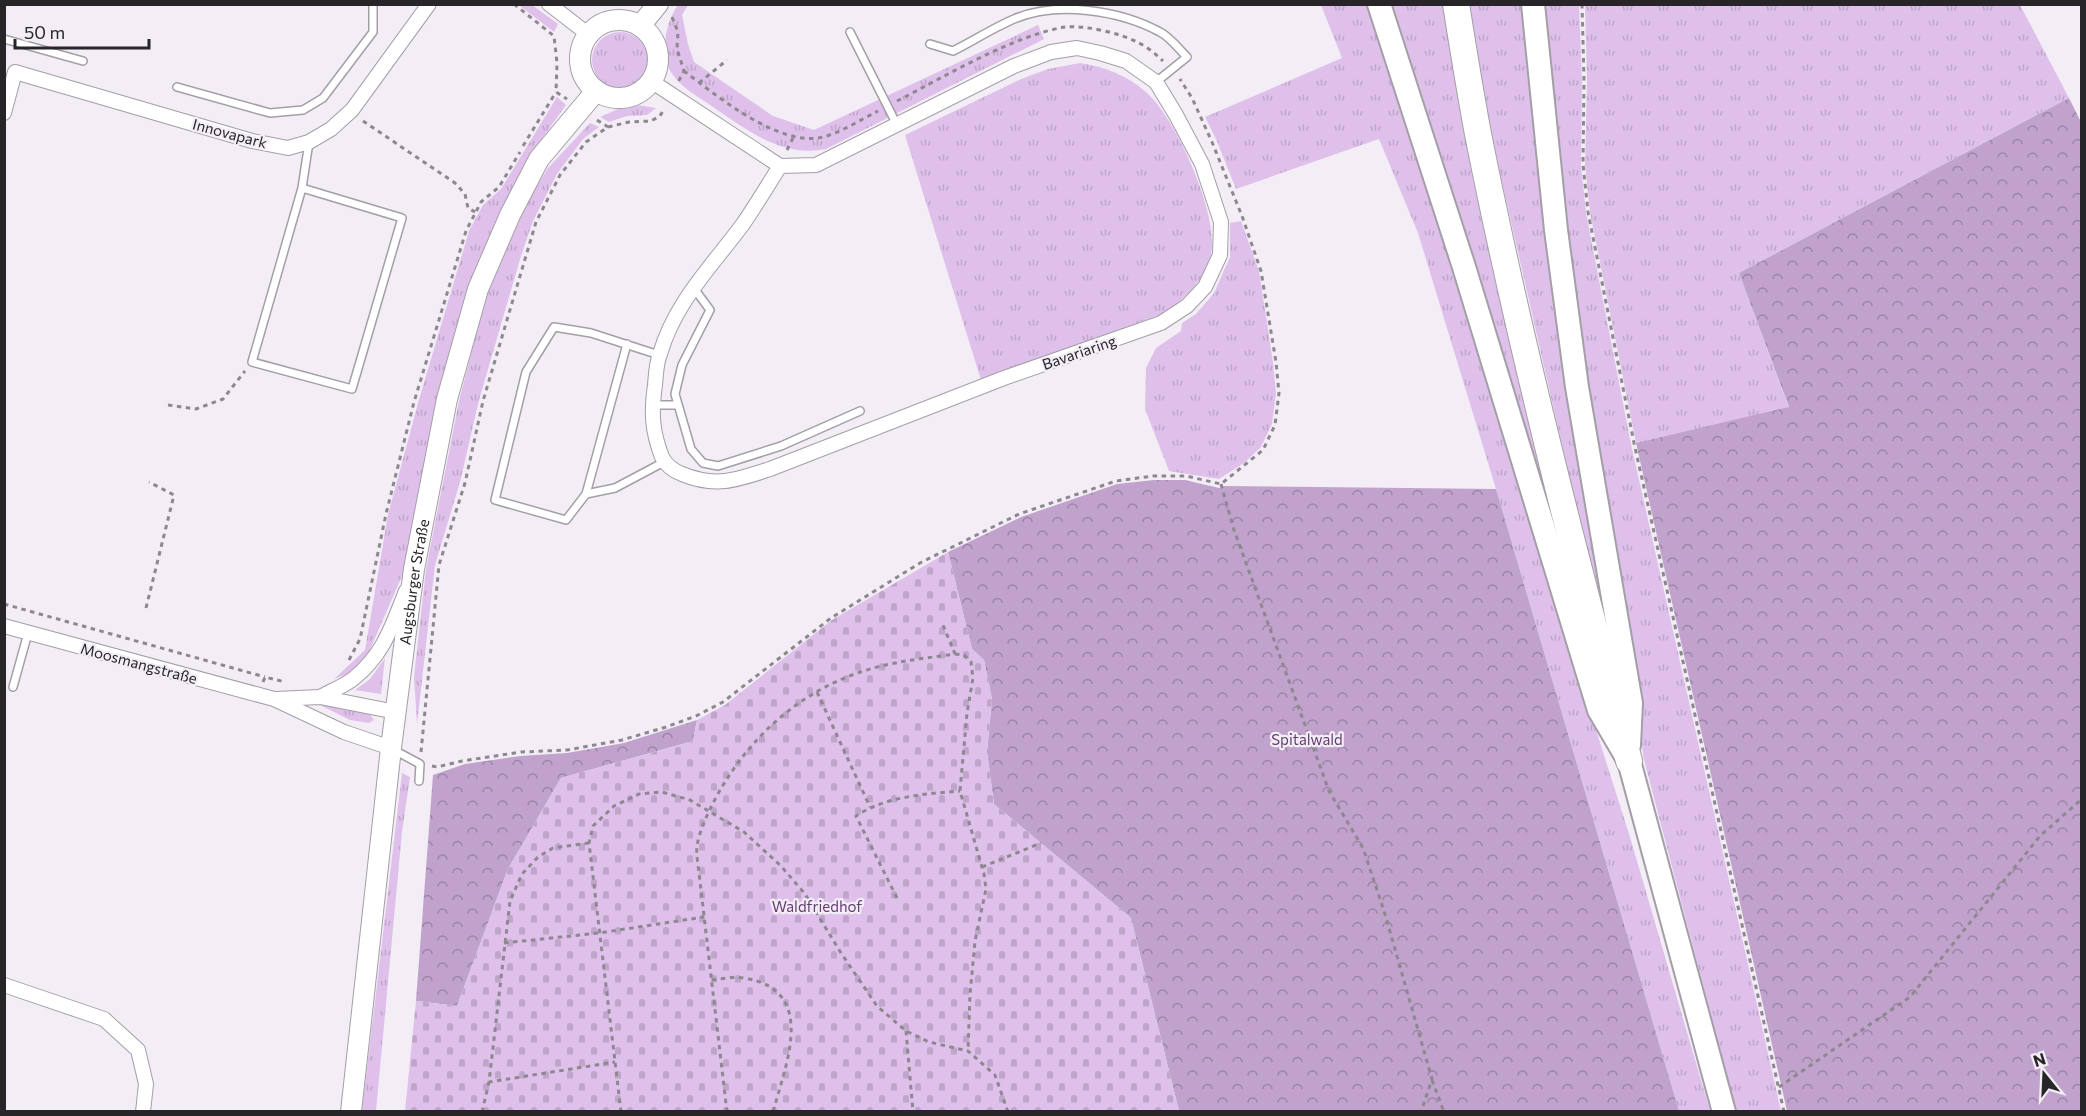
<svg xmlns="http://www.w3.org/2000/svg" width="2086" height="1116" font-family="Commissioner,sans-serif">
  <style>
    .grass { fill: url(#grass-tufts) }
    .forest { fill: url(#forest-crowns) }
    .cemetery { fill: url(#cemetery-stones) }
    .lines { fill: none; stroke-linecap: round; stroke-linejoin: round }
    .lane-casing { stroke: #a49ea7; stroke-width: 10 }
    .street-casing { stroke: #a49ea7; stroke-width: 16 }
    .secondary-casing { stroke: #a49ea7; stroke-width: 22 }
    .primary-casing { stroke: #a49ea7; stroke-width: 26 }
    .highway-casing { stroke: #a49ea7; stroke-width: 28 }
    .path { stroke: #8d888f; stroke-width: 3; stroke-dasharray: 4.5 4.5; stroke-linecap: butt }
    .lane { stroke: #fff; stroke-width: 7 }
    .street { stroke: #fff; stroke-width: 14 }
    .secondary { stroke: #fff; stroke-width: 20 }
    .primary { stroke: #fff; stroke-width: 22 }
    .highway { stroke: #fff; stroke-width: 26 }
    .labels { text-anchor: middle; dominant-baseline: central; stroke-width: 4.5; stroke-linejoin: round; paint-order: stroke }
    .street-label { font-size: 15px; fill: #282529; stroke: #f3edf6 }
    .park-label { font-size: 15px; fill: #633c72; stroke: #f3edf6 }
  </style>
  <defs>
    <pattern id="grass-tufts" width="24" height="20" patternUnits="userSpaceOnUse" patternTransform="scale(1.5)"><rect width="24" height="20" fill="#dfc0eb"/><path d="M3 7l-1-3M5 7V3M7 7l1-3M15 17l-1-3M17 17v-4M19 17l1-3" fill="none" stroke="#bfa5ca"/></pattern>
    <pattern id="forest-crowns" width="20" height="18" patternUnits="userSpaceOnUse" patternTransform="scale(1.5)"><rect width="20" height="18" fill="#c0a2cc"/><path d="M2 6a3 3 0 1 1 6 0M12 15a3 3 0 1 1 6 0" fill="none" stroke="#9c84a6"/></pattern>
    <pattern id="cemetery-stones" width="16" height="16" patternUnits="userSpaceOnUse" patternTransform="scale(1.5)"><rect width="16" height="16" fill="#dfc0eb"/><path d="M2 7V4a2 2 0 0 1 4 0v3zM10 15v-3a2 2 0 0 1 4 0v3z" fill="#bfa5ca"/></pattern>
  </defs>
  <rect width="100%" height="100%" fill="#f3edf6"/>
  <g class="grass">
    <path d="M 519,5 L 532,5 L 558,24 L 554,32 Z"/>
    <path d="M 678,5 L 688,5 L 682,15 L 688,44 L 694,62 L 773,116 L 814,130 L 1038,25 L 1044,39 L 826,149 C 782,158 747,130 713,107 C 699,97 683,89 673,75 C 659,56 665,23 678,5 Z"/>
    <path d="M 1321,5 L 1369,5 L 1439,221 L 1516,478 L 1630,837 L 1710,1111 L 1679,1111 L 1496,489 L 1418,233 L 1379,139 L 1236,189 L 1216,139 L 1205,117 L 1342,58 Z"/>
    <path d="M 1387,5 L 1443,5 L 1468,133 L 1563,547 L 1558,548 Z"/>
    <path d="M 1466,5 L 1528,5 L 1613,635 L 1606,638 L 1485,108 Z"/>
    <path d="M 1540,5 L 1579,5 L 1582,81 L 1581,165 L 1586,213 L 1631,444 L 1781,1111 L 1736,1111 L 1643,756 L 1639,701 L 1591,451 Z"/>
    <path d="M 1585,5 L 2020,5 L 2069,98 L 1739,273 L 1789,408 L 1636,443 L 1590,212 L 1585,165 L 1587,80 Z"/>
    <circle cx="620" cy="60" r="28"/>
    <path d="M 1080,63 C 1106,67 1126,75 1146,92 C 1176,118 1219,215 1211,254 C 1205,281 1182,302 1159,315 L 981,380 L 905,135 L 1021,79 L 1048,69 Z"/>
    <path d="M 557,97 L 566,105 L 531,154 L 502,211 L 405,569 L 368,654 L 350,673 L 334,679 L 365,650 L 388,515 L 418,403 L 469,231 L 483,205 L 501,189 Z"/>
    <path d="M 637,105 L 656,108 L 647,115 L 627,116 L 609,122 L 600,117 L 618,109 Z"/>
    <path d="M 590,123 L 599,127 L 583,139 L 557,174 L 533,221 L 521,256 L 479,400 L 460,482 L 435,565 L 417,724 L 414,677 L 426,569 L 459,401 L 487,292 L 517,219 L 548,168 Z"/>
    <path d="M 1241,221 L 1259,271 L 1273,362 L 1276,393 L 1272,424 L 1261,447 L 1244,463 L 1219,479 L 1169,471 L 1145,409 L 1146,368 L 1156,348 L 1181,331 L 1182,323 L 1196,314 L 1214,293 L 1230,257 L 1230,223 Z"/>
    <path d="M 385,658 L 381,694 L 355,690 L 370,679 Z"/>
    <path d="M 316,703 L 368,712 L 374,720 L 369,723 L 350,720 Z"/>
    <path d="M 402,773 L 410,777 L 402,832 L 376,1111 L 362,1111 Z"/>
  </g>
  <g class="forest">
    <path d="M 2069,98 L 2082,124 L 2081,1111 L 1787,1111 L 1636,443 L 1789,407 L 1739,273 Z"/>
    <path d="M 1154,480 L 1185,480 L 1219,488 L 1224,486 L 1496,489 L 1679,1111 L 1179,1111 L 1131,918 L 994,804 L 987,752 L 992,699 L 984,660 L 972,649 L 948,552 L 1021,517 L 1117,484 Z"/>
    <path d="M 697,720 L 693,741 L 561,778 L 508,869 L 457,1006 L 416,1001 L 433,775 L 465,764 L 520,756 L 567,753 L 624,743 Z"/>
  </g>
  <path class="cemetery" d="M 948,552 L 972,649 L 984,660 L 992,699 L 987,752 L 994,804 L 1131,918 L 1179,1111 L 405,1111 L 416,1001 L 457,1006 L 508,869 L 561,778 L 693,741 L 697,720 L 725,705 L 832,620 Z"/>
  <g class="lines">
    <defs>
      <g id="lane">
        <path d="M 850,32 L 897,125"/>
        <path d="M 4,39 L 83,61"/>
        <path d="M 930,44 L 953,51 C 973,41 993,28 1014,19 C 1057,1 1119,10 1160,32 C 1170,37 1179,49 1187,57 L 1156,82"/>
        <path d="M 177,87 L 270,113 L 303,110 L 323,98 L 373,32 L 373,4"/>
        <path d="M 302,188 L 402,218 L 352,389 L 252,362 L 302,188 L 309,142"/>
        <path d="M 693,287 L 710,310 L 682,365 L 675,394 L 691,449 L 703,463 L 718,466 L 781,446 L 860,411"/>
        <path d="M 627,344 L 586,494 L 566,520 L 495,500 L 526,372 L 554,327 L 591,333 L 659,355"/>
        <path d="M 652,405 L 678,405"/>
        <path d="M 586,494 L 615,488 L 664,462"/>
        <path d="M 13,687 L 28,633"/>
        <path d="M 392,749 L 420,764 L 419,781"/>
      </g>
      <g id="street">
        <path d="M 549,4 L 589,35"/>
        <path d="M 651,81 L 780,166 L 816,165 L 1014,66 L 1051,52 L 1077,48 L 1100,53 L 1126,61 L 1156,82 L 1176,115 L 1202,164 L 1221,222 L 1220,255 L 1205,287 L 1187,306 L 1161,323 L 1004,378 L 770,469 C 737,480 716,488 682,474 C 674,471 666,465 662,457 C 652,431 651,413 655,385 C 656,375 656,364 660,354 C 675,302 712,266 743,224 C 756,205 768,185 780,166"/>
        <path d="M 4,113 L 15,72 L 252,141 L 288,148 L 309,142 L 331,129 L 352,110 L 429,4"/>
        <path d="M 4,626 L 274,699 L 344,732 L 391,748"/>
        <path d="M 320,697 C 331,691 344,686 353,679 C 384,654 392,626 406,591"/>
        <path d="M 276,699 L 320,697 L 396,712"/>
        <path d="M 4,985 L 104,1019 L 138,1050 L 146,1084 L 143,1112"/>
      </g>
      <g id="secondary">
        <circle cx="619" cy="59" r="39"/>
        <path d="M 640,26 L 658,4"/>
        <path id="s1" d="M 351,1112 L 391,748 L 414,569 L 447,399 L 478,289 L 510,215 L 539,159 L 596,91"/>
      </g>
      <g id="primary">
        <path d="M 1379,4 L 1464,267 L 1599,710 L 1629,761 L 1724,1112"/>
        <path d="M 1533,4 L 1556,230 L 1577,387 L 1631,703 L 1629,745"/>
      </g>
      <path id="highway" d="M 1456,4 C 1463,48 1470,91 1478,134 C 1520,345 1574,553 1629,761"/>
    </defs>
    <use href="#lane" class="lane-casing"/>
    <use href="#street" class="street-casing"/>
    <use href="#secondary" class="secondary-casing"/>
    <use href="#primary" class="primary-casing"/>
    <use href="#highway" class="highway-casing"/>
    <g class="path">
      <path d="M 514,4 L 554,36 L 557,63 L 556,92 L 567,99"/>
      <path d="M 1582,4 L 1584,80 L 1583,164 L 1588,212 L 1634,443 L 1784,1112"/>
      <path d="M 672,17 L 678,32 L 677,49 L 684,71 L 678,82"/>
      <path d="M 684,71 C 717,96 780,148 823,137 C 842,132 860,120 878,111"/>
      <path d="M 699,83 L 727,60"/>
      <path d="M 897,101 C 946,76 1012,36 1065,27 C 1084,25 1120,33 1137,42 C 1146,46 1156,54 1163,61"/>
      <path d="M 597,120 L 608,127"/>
      <path d="M 363,121 L 455,183 L 465,194 L 468,208 L 475,212"/>
      <path d="M 523,146 L 556,92"/>
      <path d="M 787,150 L 793,138"/>
      <path d="M 168,405 L 196,409 L 223,399 L 245,371"/>
      <path d="M 1221,484 L 1234,530 L 1329,791 L 1363,848 L 1385,914 L 1432,1079 L 1421,1112"/>
      <path d="M 4,604 L 265,677"/>
      <path d="M 146,608 L 174,495 L 149,482"/>
      <path d="M 955,654 L 964,655 L 971,662 L 973,678 L 967,713 L 960,791 L 984,874 L 986,889 L 975,941 L 970,995 L 968,1051"/>
      <path d="M 349,660 L 360,639 L 386,514 L 414,402 L 466,231 L 481,202 L 499,187 L 520,152"/>
      <path d="M 263,682 L 265,677 L 285,682"/>
      <path d="M 817,692 L 870,807"/>
      <path d="M 421,752 L 439,565 L 465,483 L 483,401 L 536,222 L 560,175 L 586,142 L 608,127 L 629,122 L 651,121 L 660,116 L 664,109"/>
      <path d="M 432,766 L 437,767 L 462,761 L 521,752 L 567,750 L 622,740 L 666,727 L 696,716 L 723,702 L 831,618 L 920,563 L 1019,514 L 1116,481 L 1153,476 L 1186,476 L 1221,484 L 1263,450 L 1275,425 L 1279,393 L 1276,362 L 1261,271 L 1242,216 L 1212,142 L 1192,98 L 1180,79"/>
      <path d="M 589,843 L 553,848 L 538,857 L 522,874 L 510,901 L 489,1082 L 615,1062"/>
      <path d="M 982,867 L 1041,843"/>
      <path d="M 897,898 L 856,816 C 886,796 925,794 960,791"/>
      <path d="M 504,943 L 599,933 L 704,917"/>
      <path d="M 712,980 C 722,979 734,976 744,978 C 818,990 786,1063 773,1112"/>
      <path d="M 906,1031 L 913,1112"/>
      <path d="M 1432,1080 L 1444,1112"/>
      <path d="M 1779,1087 L 1910,997 L 2040,836 L 2082,799"/>
      <path d="M 482,1112 L 489,1082"/>
      <path d="M 621,1112 L 589,843 L 593,826 L 614,806 L 639,794 L 662,792 L 690,800 L 744,832 L 781,866 L 805,894 L 841,953 L 877,1006 L 906,1031 L 929,1042 L 968,1051 L 995,1075 L 1008,1112"/>
      <path d="M 727,1112 L 699,873 C 698,864 696,854 697,846 C 699,832 707,815 713,803 C 743,745 791,698 852,675 C 886,662 920,659 955,654 L 942,623"/>
    </g>
    <use href="#lane" class="lane"/>
    <use href="#street" class="street"/>
    <use href="#secondary" class="secondary"/>
    <use href="#primary" class="primary"/>
    <use href="#highway" class="highway"/>
  </g>
  <g class="labels">
    <g class="street-label">
      <text transform="translate(230 133) rotate(15)">Innovapark</text>
      <text transform="translate(1079 352) rotate(-19)">Bavariaring</text>
      <text stroke="none"><textPath href="#s1" startOffset="534">Augsburger Straße</textPath></text>
      <text transform="translate(139 663) rotate(15)">Moosmangstraße</text>
    </g>
    <g class="park-label">
      <text x="1307" y="739">Spitalwald</text>
      <text x="817" y="906">Waldfriedhof</text>
    </g>
  </g>
  <rect width="2086" height="1116" fill="none" stroke="#282529" stroke-width="12"/>
  <g transform="translate(2044 1074) rotate(342)" stroke="#f3edf6" stroke-width="4.5" paint-order="stroke">
  <path d="M0-4.5L10 22L0 15L-10 22Z" fill="#282529"/>
  <text y="-9" font-size="16" font-weight="bold" text-anchor="middle" fill="#282529">N</text>
  </g>
  <path d="M15 39v9h134v-9" fill="none" stroke="#282529" stroke-width="3"/>
  <text x="24" y="39" font-size="18" fill="#282529" stroke="#f3edf6" stroke-width="4.5" paint-order="stroke">50 m</text>
</svg>
